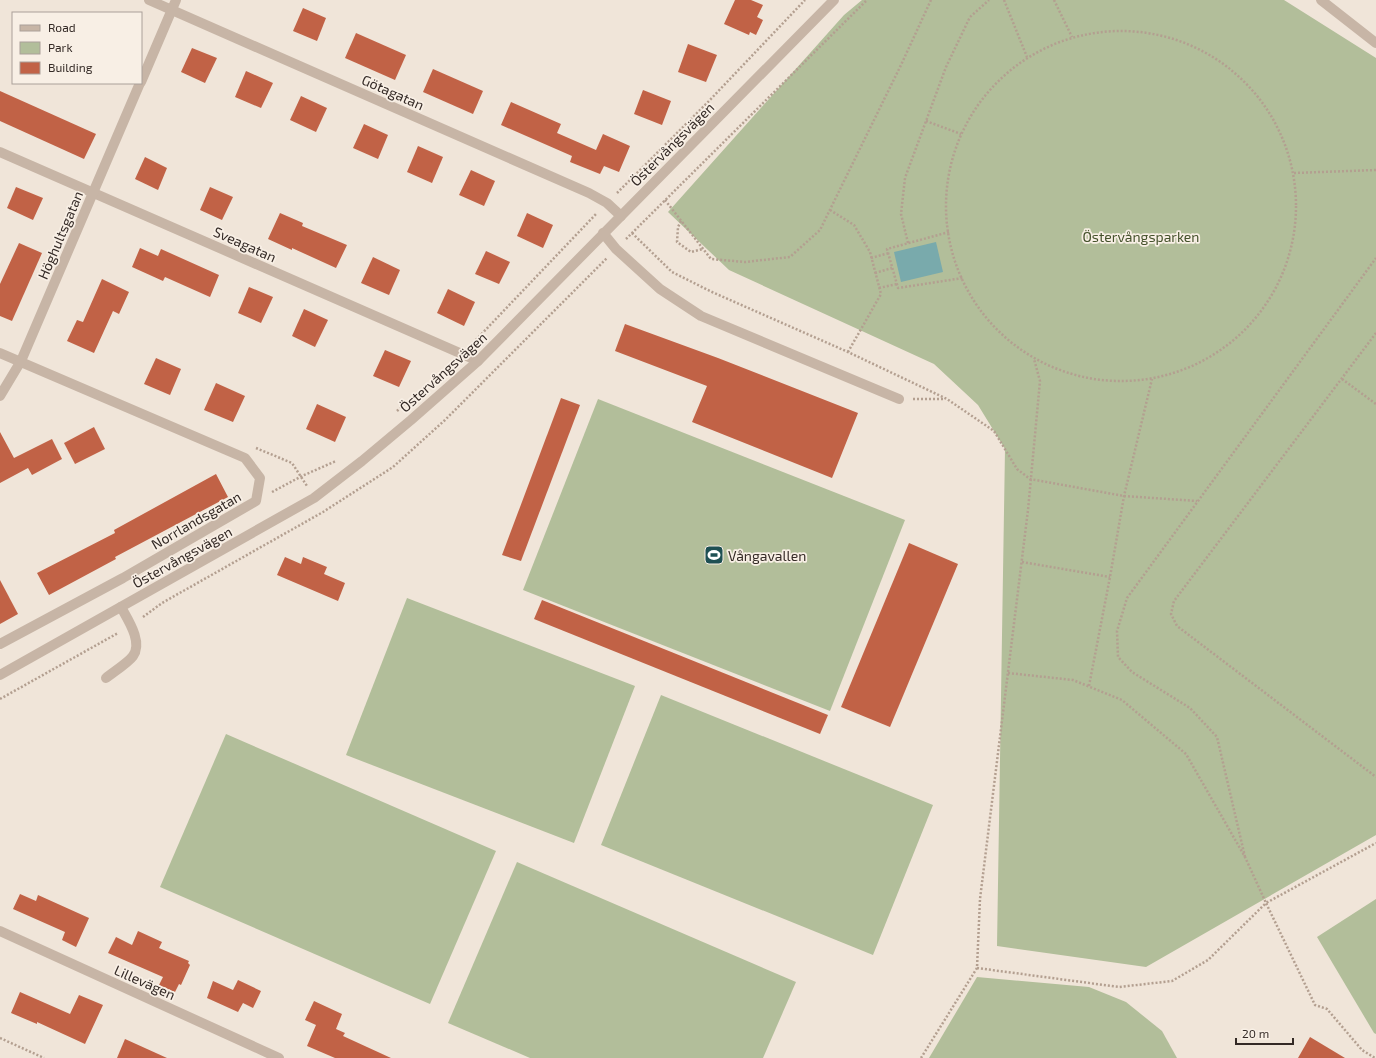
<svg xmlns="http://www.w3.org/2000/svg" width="1376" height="1058" font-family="'Exo 2',sans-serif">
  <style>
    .green { fill: #b2be9a }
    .water { fill: #79aaac }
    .building { fill: #c16246 }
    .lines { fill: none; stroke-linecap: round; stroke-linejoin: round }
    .path { stroke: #b39f90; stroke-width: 2.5; stroke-dasharray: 2 2; stroke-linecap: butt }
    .minor { stroke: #c7b5a6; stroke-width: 10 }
    .labels { text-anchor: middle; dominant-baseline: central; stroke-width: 3.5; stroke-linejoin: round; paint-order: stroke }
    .street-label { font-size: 14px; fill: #342a26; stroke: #f8efe5 }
    .park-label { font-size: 14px; fill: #44512b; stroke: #f8efe5 }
    .poi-label { font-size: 14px; fill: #342a26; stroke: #f8efe5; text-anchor: start }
  </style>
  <rect width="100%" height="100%" fill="#f0e5d9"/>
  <g class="green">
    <path d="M 862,0 L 1284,0 L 1376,58 L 1376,835 L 1146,967 L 997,946 L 1005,449 L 978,405 L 934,364 L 729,270 L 668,212 L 844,15 Z"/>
    <path d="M 598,399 L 905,520 L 830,711 L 523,590 Z"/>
    <path d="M 407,598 L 635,686 L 574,843 L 346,755 Z"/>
    <path d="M 661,695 L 933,805 L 873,955 L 601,845 Z"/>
    <path d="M 226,734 L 496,851 L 430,1004 L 160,887 Z"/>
    <path d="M 517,862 L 796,982 L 763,1058 L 530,1058 L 448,1023 Z"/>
    <path d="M 1376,899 L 1376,1034 L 1374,1033 L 1317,937 Z"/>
    <path d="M 977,977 L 1089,987 L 1126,1002 L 1162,1031 L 1177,1058 L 929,1058 Z"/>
  </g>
  <path class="water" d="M 936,242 L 943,272 L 901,282 L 894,252 Z"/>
  <g class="building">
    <path d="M 735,0 L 751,0 L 763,5 L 757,17 L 763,20 L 756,35 L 750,32 L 749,35 L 724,24 Z"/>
    <path d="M 303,8 L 326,18 L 317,41 L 293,31 Z"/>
    <path d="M 356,33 L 406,55 L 395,80 L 345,58 Z"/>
    <path d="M 688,44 L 717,55 L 706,82 L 678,72 Z"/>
    <path d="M 192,48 L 217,58 L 205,83 L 181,72 Z"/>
    <path d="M 433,69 L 483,91 L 473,114 L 423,92 Z"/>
    <path d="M 246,71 L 273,83 L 261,108 L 235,97 Z"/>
    <path d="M 643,90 L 671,101 L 662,125 L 634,114 Z"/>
    <path d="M 0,91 L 96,134 L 84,159 L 0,121 Z"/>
    <path d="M 301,96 L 327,108 L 316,132 L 290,120 Z"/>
    <path d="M 511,102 L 561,124 L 557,133 L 596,150 L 603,134 L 630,146 L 619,172 L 604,166 L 600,174 L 570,162 L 572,156 L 501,125 Z"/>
    <path d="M 364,124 L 388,135 L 378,159 L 353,148 Z"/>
    <path d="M 418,146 L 443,157 L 432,183 L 407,172 Z"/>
    <path d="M 145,157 L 167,168 L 158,190 L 135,179 Z"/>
    <path d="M 471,170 L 495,181 L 484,206 L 459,195 Z"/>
    <path d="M 16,187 L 43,198 L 33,220 L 7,208 Z"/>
    <path d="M 210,187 L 233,197 L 222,220 L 200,210 Z"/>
    <path d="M 280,213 L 303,223 L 302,226 L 347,245 L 336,268 L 292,248 L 292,250 L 268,239 Z"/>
    <path d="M 527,213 L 553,225 L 543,248 L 517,236 Z"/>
    <path d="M 19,243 L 42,253 L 12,321 L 0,316 L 0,284 Z"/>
    <path d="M 140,248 L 158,256 L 161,249 L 219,275 L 210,297 L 165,277 L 163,281 L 132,267 Z"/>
    <path d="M 486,251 L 510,262 L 499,284 L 475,274 Z"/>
    <path d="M 373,257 L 400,270 L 389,295 L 361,283 Z"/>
    <path d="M 102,279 L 129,292 L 119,314 L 113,311 L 94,353 L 67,341 L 77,320 L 83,322 Z"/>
    <path d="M 249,287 L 273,297 L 261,323 L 238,313 Z"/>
    <path d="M 448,289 L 475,302 L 464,326 L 437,313 Z"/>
    <path d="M 304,309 L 328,320 L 315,347 L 292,336 Z"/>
    <path d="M 625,324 L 718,358 L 858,413 L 832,478 L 692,422 L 707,386 L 615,351 Z"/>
    <path d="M 385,350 L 411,361 L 399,387 L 373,376 Z"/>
    <path d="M 156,358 L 181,369 L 170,395 L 144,384 Z"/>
    <path d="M 216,383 L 245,396 L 233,422 L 204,410 Z"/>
    <path d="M 561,398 L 580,405 L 521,561 L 502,555 Z"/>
    <path d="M 317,404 L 346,417 L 335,442 L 306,429 Z"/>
    <path d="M 94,427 L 105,449 L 75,464 L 64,443 Z"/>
    <path d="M 0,432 L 14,458 L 52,439 L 62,459 L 32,475 L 28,468 L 0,483 Z"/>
    <path d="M 216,474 L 228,497 L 115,557 L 116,559 L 49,595 L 37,573 L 115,533 L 114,530 Z"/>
    <path d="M 909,543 L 958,564 L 890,727 L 841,707 Z"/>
    <path d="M 285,557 L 301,564 L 303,557 L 327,567 L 324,574 L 345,583 L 338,601 L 277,575 Z"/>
    <path d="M 0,580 L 18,614 L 0,624 Z"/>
    <path d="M 542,600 L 828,715 L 820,734 L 534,619 Z"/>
    <path d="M 20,894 L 36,901 L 38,895 L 89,918 L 76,947 L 62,940 L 65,932 L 13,909 Z"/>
    <path d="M 138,931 L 162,942 L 159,948 L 189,961 L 188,963 L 190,965 L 181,985 L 179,984 L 175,992 L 159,985 L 163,977 L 108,953 L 116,937 L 132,945 Z"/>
    <path d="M 238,980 L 261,991 L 253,1008 L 243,1003 L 238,1012 L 207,998 L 213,981 L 233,990 Z"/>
    <path d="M 20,992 L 70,1014 L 79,995 L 103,1005 L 85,1044 L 37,1022 L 37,1024 L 11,1013 Z"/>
    <path d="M 314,1001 L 342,1014 L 336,1029 L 345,1033 L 343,1036 L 391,1058 L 335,1058 L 307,1046 L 316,1025 L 305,1020 Z"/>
    <path d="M 1310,1037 L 1345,1058 L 1298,1058 Z"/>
    <path d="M 125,1039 L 167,1058 L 117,1058 Z"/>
  </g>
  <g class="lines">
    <g class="path">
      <path d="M 1004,0 L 1027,57"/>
      <path d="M 1054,0 L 1072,37"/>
      <circle cx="1121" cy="206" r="175"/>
      <path d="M 926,121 L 961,134"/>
      <path d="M 1294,173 L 1376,170"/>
      <path d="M 617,193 L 708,102 L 805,0"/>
      <path d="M 665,200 L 711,259 L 745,262 L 790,257 L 820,230 L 901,65 L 931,0"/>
      <path d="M 830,210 L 854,225 L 870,252 L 881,294 L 848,352"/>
      <path d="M 681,221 L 678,227 L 677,242 L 691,252 L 703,249"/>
      <path d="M 949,232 L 887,249 L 898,288 L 963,278"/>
      <path d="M 632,233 L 672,272 L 712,292 L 848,352 L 947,399 L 994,431 L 1017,469 L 1030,479 L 1124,496 L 1197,501"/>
      <path d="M 626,239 L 867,0"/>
      <path d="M 908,243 L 901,214 L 905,178 L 946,67 L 970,17 L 989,0"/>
      <path d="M 871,258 L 889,253"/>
      <path d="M 875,273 L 892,268"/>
      <path d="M 879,288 L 897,284"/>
      <path d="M 1376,333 L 1174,601 L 1171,614 L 1177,626 L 1376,777"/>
      <path d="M 473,343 L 597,213"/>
      <path d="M 1342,379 L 1376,404"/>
      <path d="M 913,399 L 944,399"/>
      <path d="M 397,411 L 405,403"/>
      <path d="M 256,448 L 292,463 L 307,486"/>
      <path d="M 272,492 L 302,476 L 336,461"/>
      <path d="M 1022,562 L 1110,577"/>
      <path d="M 143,617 L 162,603 L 323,512 L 393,467 L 445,420 L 607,258"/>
      <path d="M 1008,673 L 1073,680 L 1122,700 L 1186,754 L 1245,857 L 1266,903 L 1376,843"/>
      <path d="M 1089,686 L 1110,577 L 1124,496 L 1152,379"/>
      <path d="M 0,699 L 118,633"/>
      <path d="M 1245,857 L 1217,737 L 1190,708 L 1132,672 L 1118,657 L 1117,631 L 1127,598 L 1376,258"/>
      <path d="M 977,968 L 1119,987 L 1172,981 L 1208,960 L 1266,903 L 1315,1005 L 1327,1009 L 1362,1050 L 1375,1058"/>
      <path d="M 0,1038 L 44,1058"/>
      <path d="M 921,1058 L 977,968 L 980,899 L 1028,510 L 1040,381 L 1034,359"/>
    </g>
    <g class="minor">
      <path d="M 149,0 L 589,193 L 607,203 L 621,216"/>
      <path d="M 1321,0 L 1376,43"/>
      <path d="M 141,82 L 176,0"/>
      <path d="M 0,152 L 478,361"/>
      <path d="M 603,233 L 616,249 L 660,289 L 701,316 L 899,399"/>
      <path d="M 0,353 L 245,458 L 260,478 L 256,501 L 123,578 L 0,644"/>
      <path d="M 0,396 L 21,361 L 140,83"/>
      <path d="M 0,675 L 314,498 L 362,461 L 411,420 L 478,361 L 834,0"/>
      <path d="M 106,678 C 112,673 128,663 133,656 C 143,642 128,620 121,607"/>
      <path d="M 0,931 L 279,1058"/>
    </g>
  </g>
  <defs>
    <symbol id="stadium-square" viewBox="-11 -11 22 22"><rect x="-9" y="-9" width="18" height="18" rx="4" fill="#1e5053" stroke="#f8efe5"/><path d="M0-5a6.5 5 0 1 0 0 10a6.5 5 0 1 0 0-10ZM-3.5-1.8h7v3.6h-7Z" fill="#fff"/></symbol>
  </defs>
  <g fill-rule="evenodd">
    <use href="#stadium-square" x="703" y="544" width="22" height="22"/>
  </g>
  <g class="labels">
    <g class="street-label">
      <text transform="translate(393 92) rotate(24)">Götagatan</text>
      <text transform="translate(672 144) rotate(-45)">Östervångsvägen</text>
      <text transform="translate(60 235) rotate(-67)">Höghultsgatan</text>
      <text transform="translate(245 244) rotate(24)">Sveagatan</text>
      <text transform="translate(443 372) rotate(-42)">Östervångsvägen</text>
      <text transform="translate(196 520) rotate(-30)">Norrlandsgatan</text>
      <text transform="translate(182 557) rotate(-29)">Östervångsvägen</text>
      <text transform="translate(145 982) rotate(24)">Lillevägen</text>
    </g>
    <g class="park-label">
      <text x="1141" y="236">Östervångsparken</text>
    </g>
    <g class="poi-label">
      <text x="728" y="555">Vångavallen</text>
    </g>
  </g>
  <rect x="12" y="12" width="130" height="72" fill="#f8efe5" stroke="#aaa099"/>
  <rect x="20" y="25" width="20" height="6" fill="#c7b5a6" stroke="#aaa099"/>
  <text x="48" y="32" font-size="12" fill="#342a26">Road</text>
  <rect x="20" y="42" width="20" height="12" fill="#b2be9a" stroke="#aaa099"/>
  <text x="48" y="52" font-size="12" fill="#342a26">Park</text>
  <rect x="20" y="62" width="20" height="12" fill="#c16246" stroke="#aaa099"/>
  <text x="48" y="72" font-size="12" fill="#342a26">Building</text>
  <path d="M1236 1038v6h57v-6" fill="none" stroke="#342a26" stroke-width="2"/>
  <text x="1242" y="1038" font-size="12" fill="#342a26" stroke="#f8efe5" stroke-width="3" paint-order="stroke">20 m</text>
</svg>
